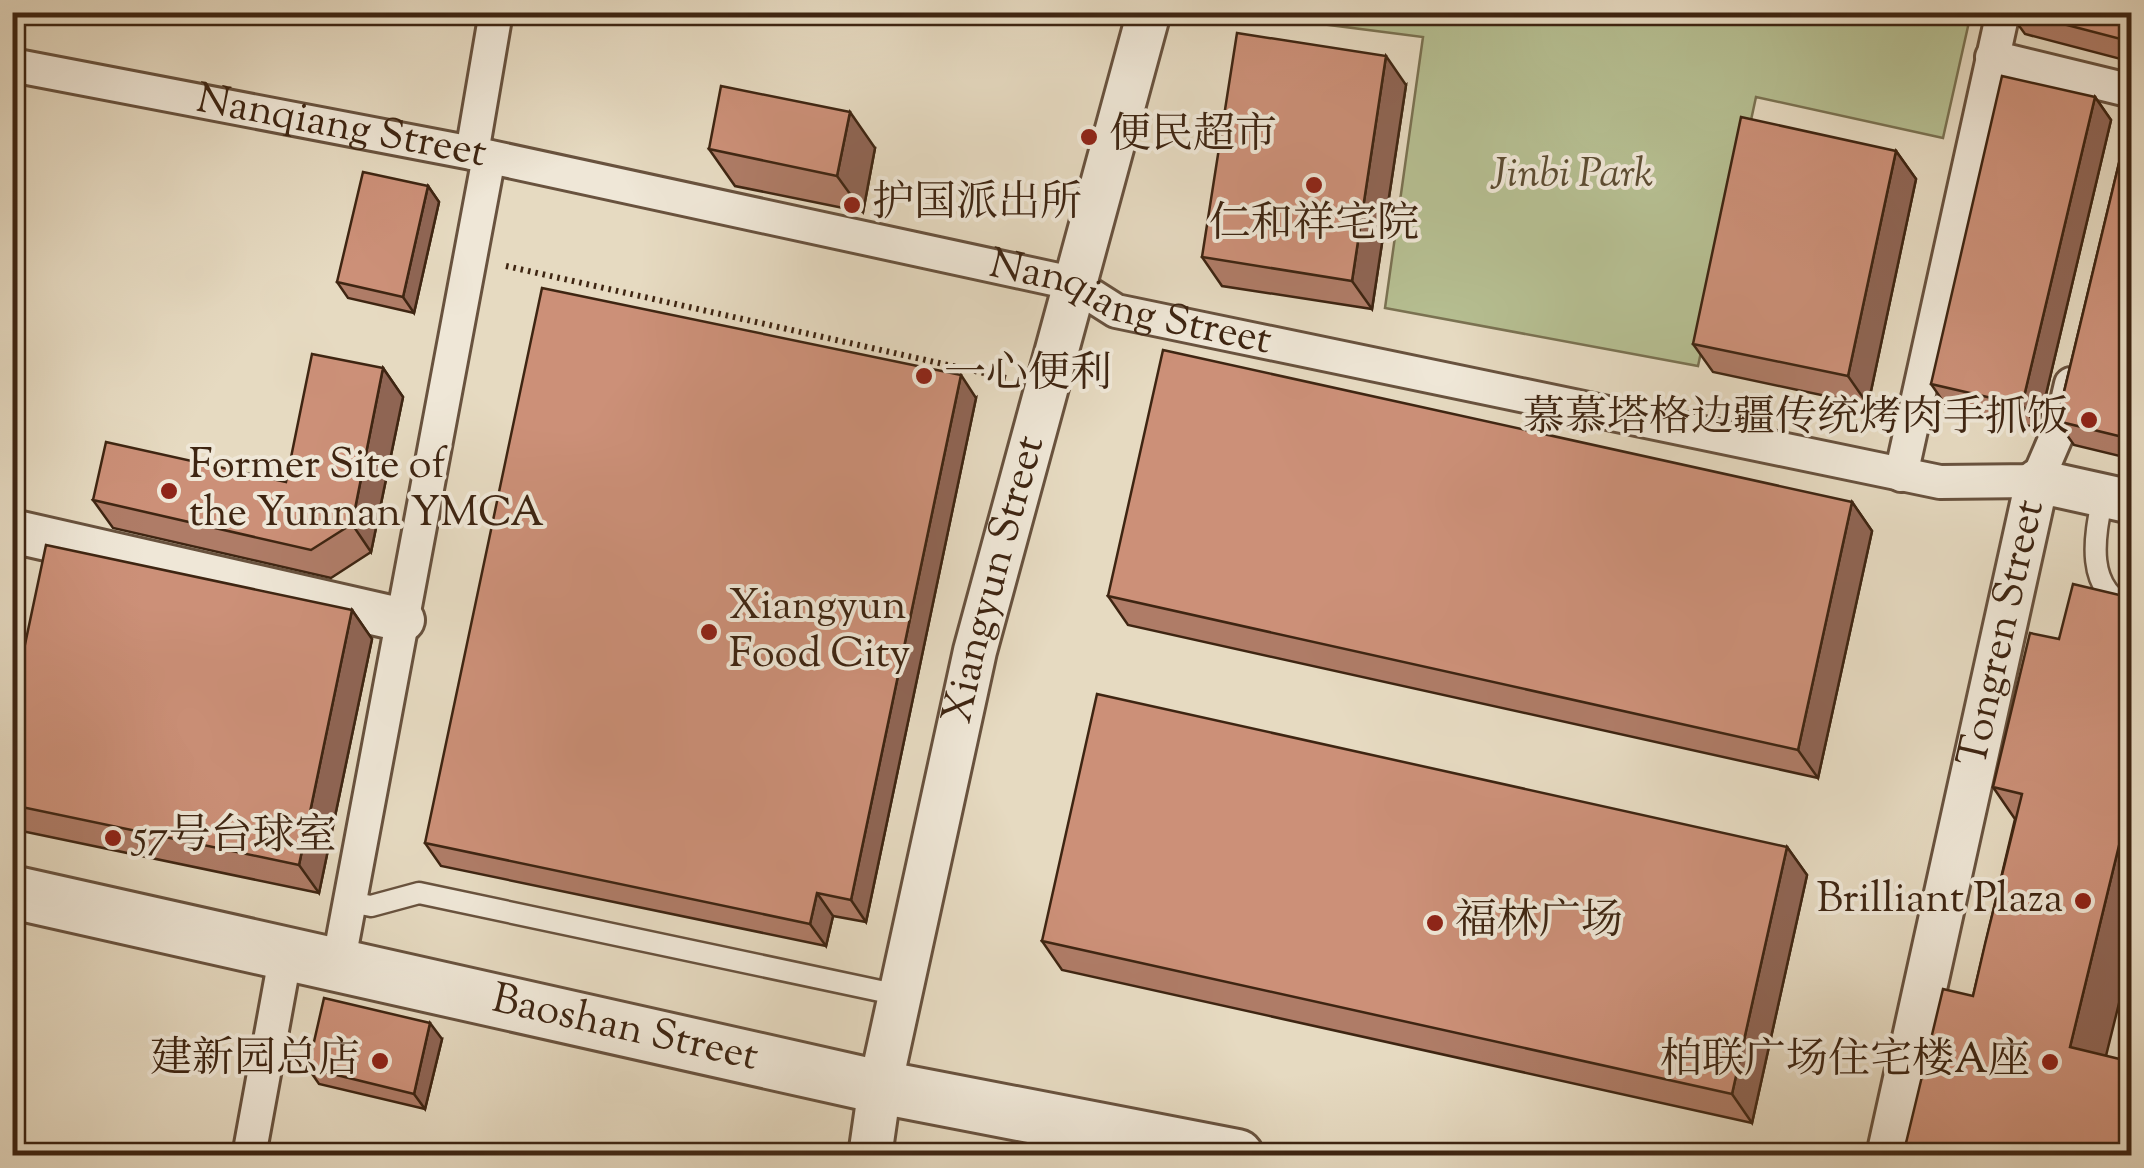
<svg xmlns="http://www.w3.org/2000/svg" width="2144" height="1168" font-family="'Sorts Mill Goudy','Noto Serif SC',serif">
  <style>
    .green { fill: #b6bf92; stroke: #7a7252; stroke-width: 2.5 }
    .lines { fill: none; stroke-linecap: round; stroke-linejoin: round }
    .service-casing { stroke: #68523e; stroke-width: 25 }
    .pedestrian-casing { stroke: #68523e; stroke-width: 38 }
    .minor-casing { stroke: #68523e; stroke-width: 48 }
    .tertiary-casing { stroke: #68523e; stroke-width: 58 }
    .path { stroke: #3e2512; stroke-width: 6; stroke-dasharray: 2.5 5; stroke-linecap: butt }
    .service { stroke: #efe7d7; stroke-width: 20 }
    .pedestrian { stroke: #efe7d7; stroke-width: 32 }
    .minor { stroke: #efe7d7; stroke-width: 42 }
    .tertiary { stroke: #efe7d7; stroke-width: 52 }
    .wall { fill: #af7c67; stroke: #3e2512; stroke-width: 2.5 }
    .shaded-wall { fill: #8f6554; stroke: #3e2512; stroke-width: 2.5 }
    .building { fill: #cc9078; stroke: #3e2512; stroke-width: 2.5 }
    .poi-dot { fill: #8f2418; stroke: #efe7d7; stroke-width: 4 }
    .labels { text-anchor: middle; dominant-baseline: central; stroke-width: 8; stroke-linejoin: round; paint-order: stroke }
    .street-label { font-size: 42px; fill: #3e2512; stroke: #efe7d7 }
    .poi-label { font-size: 42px; fill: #3e2512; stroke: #efe7d7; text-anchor: start }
    .park-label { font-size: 42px; font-style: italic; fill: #5c4c32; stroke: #efe7d7 }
  </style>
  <rect width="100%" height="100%" fill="#e6dac1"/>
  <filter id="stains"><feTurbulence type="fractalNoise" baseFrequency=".002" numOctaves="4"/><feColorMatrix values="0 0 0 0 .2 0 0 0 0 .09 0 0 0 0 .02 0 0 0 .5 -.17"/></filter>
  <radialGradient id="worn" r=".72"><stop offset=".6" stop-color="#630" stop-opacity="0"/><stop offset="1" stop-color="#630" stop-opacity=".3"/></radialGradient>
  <path class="green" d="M 1228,12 L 1971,13 L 1943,138 L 1756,97 L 1698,366 L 1385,308 L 1423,37 Z"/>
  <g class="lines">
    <defs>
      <g id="service">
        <path d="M 2103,496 C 2095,535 2083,590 2132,609"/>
        <path d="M 350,902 L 371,906 L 419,893 L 899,995"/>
      </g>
      <g id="pedestrian">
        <path d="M 1992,57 L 2132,91"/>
        <path id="s1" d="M 12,65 L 472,153 L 1072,283 L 1116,311 L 1940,482 L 2037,481 L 2062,423 L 2071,384"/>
        <path d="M 472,153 L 496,12"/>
        <path d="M 1901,475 L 2003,12"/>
        <path d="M 338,965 L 489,157"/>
        <path d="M 249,1156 L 286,953"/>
      </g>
      <g id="minor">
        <path d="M 12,531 L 403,620"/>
        <path id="s2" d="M 870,1156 L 880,1087 L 975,651 L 1149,12"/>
        <path id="s3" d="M 1888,1156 L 2037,481 L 2132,502"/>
      </g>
      <g id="tertiary">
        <path id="s4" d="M 12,892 L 880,1087 L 1237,1156"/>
      </g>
    </defs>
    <use href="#service" class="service-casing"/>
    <use href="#pedestrian" class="pedestrian-casing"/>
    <use href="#minor" class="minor-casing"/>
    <use href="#tertiary" class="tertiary-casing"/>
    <path class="path" d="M 506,266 L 1006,378"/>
    <use href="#service" class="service"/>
    <use href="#pedestrian" class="pedestrian"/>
    <use href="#minor" class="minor"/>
    <use href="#tertiary" class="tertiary"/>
  </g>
  <g class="wall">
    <path d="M 2009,12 L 2132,12 L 2132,62 L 2025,34 Z"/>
    <path d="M 1406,85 L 1372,309 L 1222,286 L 1202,257 Z"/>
    <path d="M 2095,97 L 2111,120 L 2038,428 L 1947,407 L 1931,384 Z"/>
    <path d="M 2132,109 L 2132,459 L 2074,445 L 2057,421 Z"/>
    <path d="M 875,148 L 863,212 L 735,186 L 709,149 Z"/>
    <path d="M 1896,151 L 1916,179 L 1868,405 L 1713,372 L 1693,344 Z"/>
    <path d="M 428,186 L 439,202 L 414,313 L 348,298 L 337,282 Z"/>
    <path d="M 383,368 L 403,397 L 371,552 L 331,578 L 113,528 L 93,500 L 286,482 Z"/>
    <path d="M 976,398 L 866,922 L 833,916 L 826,946 L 441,866 L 425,843 Z"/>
    <path d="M 1852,502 L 1872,531 L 1818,778 L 1128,625 L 1108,596 Z"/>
    <path d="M 352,610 L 372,639 L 319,893 L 12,829 L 12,805 Z"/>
    <path d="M 2059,639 L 2106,1056 L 2132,1156 L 1915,1156 L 1906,1143 L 1973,996 L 2015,819 L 1993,787 Z"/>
    <path d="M 1787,847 L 1807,875 L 1752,1123 L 1062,970 L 1042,941 Z"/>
    <path d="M 442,1039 L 425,1109 L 319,1084 L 308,1068 Z"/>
  </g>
  <g class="shaded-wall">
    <path d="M 1386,56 L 1406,85 L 1372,309 L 1352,281 Z"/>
    <path d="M 2095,97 L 2111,120 L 2038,428 L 2022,405 Z"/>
    <path d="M 850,112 L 875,148 L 863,212 L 837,176 Z"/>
    <path d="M 1896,151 L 1916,179 L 1868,405 L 1848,376 Z"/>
    <path d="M 428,186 L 439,202 L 414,313 L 403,297 Z"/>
    <path d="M 383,368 L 403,397 L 371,552 L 352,524 Z"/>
    <path d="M 961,375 L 976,398 L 866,922 L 851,900 Z"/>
    <path d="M 1852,502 L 1872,531 L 1818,778 L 1798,750 Z"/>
    <path d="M 352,610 L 372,639 L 319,893 L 299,865 Z"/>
    <path d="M 2132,792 L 2132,951 L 2098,1088 L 2070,1047 Z"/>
    <path d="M 1787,847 L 1807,875 L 1752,1123 L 1732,1094 Z"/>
    <path d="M 817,893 L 833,916 L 826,946 L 810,924 Z"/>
    <path d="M 430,1023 L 442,1039 L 425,1109 L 414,1094 Z"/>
  </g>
  <g class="building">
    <path d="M 2017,12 L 2132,12 L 2132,42 Z"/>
    <path d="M 1237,33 L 1386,56 L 1352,281 L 1202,257 Z"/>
    <path d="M 2002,76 L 2095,97 L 2022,405 L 1931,384 Z"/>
    <path d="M 721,86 L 850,112 L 837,176 L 709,149 Z"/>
    <path d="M 2132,109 L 2132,437 L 2131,439 L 2057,421 Z"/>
    <path d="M 1741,117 L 1896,151 L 1848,376 L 1693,344 Z"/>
    <path d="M 363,172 L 428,186 L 403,297 L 337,282 Z"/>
    <path d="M 542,288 L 961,375 L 851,900 L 817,893 L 810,924 L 425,843 Z"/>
    <path d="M 1163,350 L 1852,502 L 1798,750 L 1108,596 Z"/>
    <path d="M 312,354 L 383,368 L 352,524 L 311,550 L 93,500 L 106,442 L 286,482 Z"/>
    <path d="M 46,545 L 352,610 L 299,865 L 12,805 L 12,706 Z"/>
    <path d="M 2073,584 L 2132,598 L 2132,792 L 2070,1047 L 2132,1062 L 2132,1156 L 1934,1156 L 1935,1150 L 1906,1143 L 1943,989 L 1973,996 L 1985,944 L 2022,794 L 1993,787 L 2030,633 L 2059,639 Z"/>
    <path d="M 1097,694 L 1787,847 L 1732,1094 L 1042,941 Z"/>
    <path d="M 324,998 L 430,1023 L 414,1094 L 308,1068 Z"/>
  </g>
  <g class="poi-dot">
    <circle cx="1089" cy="137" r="10"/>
    <circle cx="1314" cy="185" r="10"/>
    <circle cx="852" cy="205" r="10"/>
    <circle cx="924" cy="376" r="10"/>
    <circle cx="2089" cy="420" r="10"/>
    <circle cx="169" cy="491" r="10"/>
    <circle cx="709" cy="632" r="10"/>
    <circle cx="113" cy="838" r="10"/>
    <circle cx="2083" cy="901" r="10"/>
    <circle cx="1435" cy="923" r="10"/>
    <circle cx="380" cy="1061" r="10"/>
    <circle cx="2050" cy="1062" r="10"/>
  </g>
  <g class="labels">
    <g class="street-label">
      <text stroke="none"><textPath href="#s1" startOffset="335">Nanqiang Street</textPath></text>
      <text stroke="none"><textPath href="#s1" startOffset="1145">Nanqiang Street</textPath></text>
      <text stroke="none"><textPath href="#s2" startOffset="590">Xiangyun Street</textPath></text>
      <text stroke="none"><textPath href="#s3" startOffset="535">Tongren Street</textPath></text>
      <text stroke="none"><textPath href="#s4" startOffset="628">Baoshan Street</textPath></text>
    </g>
    <g class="poi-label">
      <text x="1109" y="137">便民超市</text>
      <text x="872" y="205">护国派出所</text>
      <text x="1314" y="226" text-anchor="middle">仁和祥宅院</text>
      <text x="944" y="376">一心便利</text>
      <text x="2069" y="420" text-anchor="end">慕慕塔格边疆传统烤肉手抓饭</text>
      <text x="189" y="467">Former Site of<tspan x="189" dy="48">the Yunnan YMCA</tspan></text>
      <text x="729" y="608">Xiangyun<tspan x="729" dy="48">Food City</tspan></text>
      <text x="133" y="838">57号台球室</text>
      <text x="2063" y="901" text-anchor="end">Brilliant Plaza</text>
      <text x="1455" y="923">福林广场</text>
      <text x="360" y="1061" text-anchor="end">建新园总店</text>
      <text x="2030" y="1062" text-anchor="end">柏联广场住宅楼A座</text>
    </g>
    <g class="park-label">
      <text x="1572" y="176">Jinbi Park</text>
    </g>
  </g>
  <rect width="2144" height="1168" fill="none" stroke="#e6dac1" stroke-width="50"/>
  <rect x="15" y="15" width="2114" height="1138" fill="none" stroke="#3e2512" stroke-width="5"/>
  <rect x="25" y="25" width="2094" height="1118" fill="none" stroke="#3e2512" stroke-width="2.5"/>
  <rect width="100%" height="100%" filter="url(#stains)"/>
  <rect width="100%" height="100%" fill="url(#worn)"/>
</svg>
